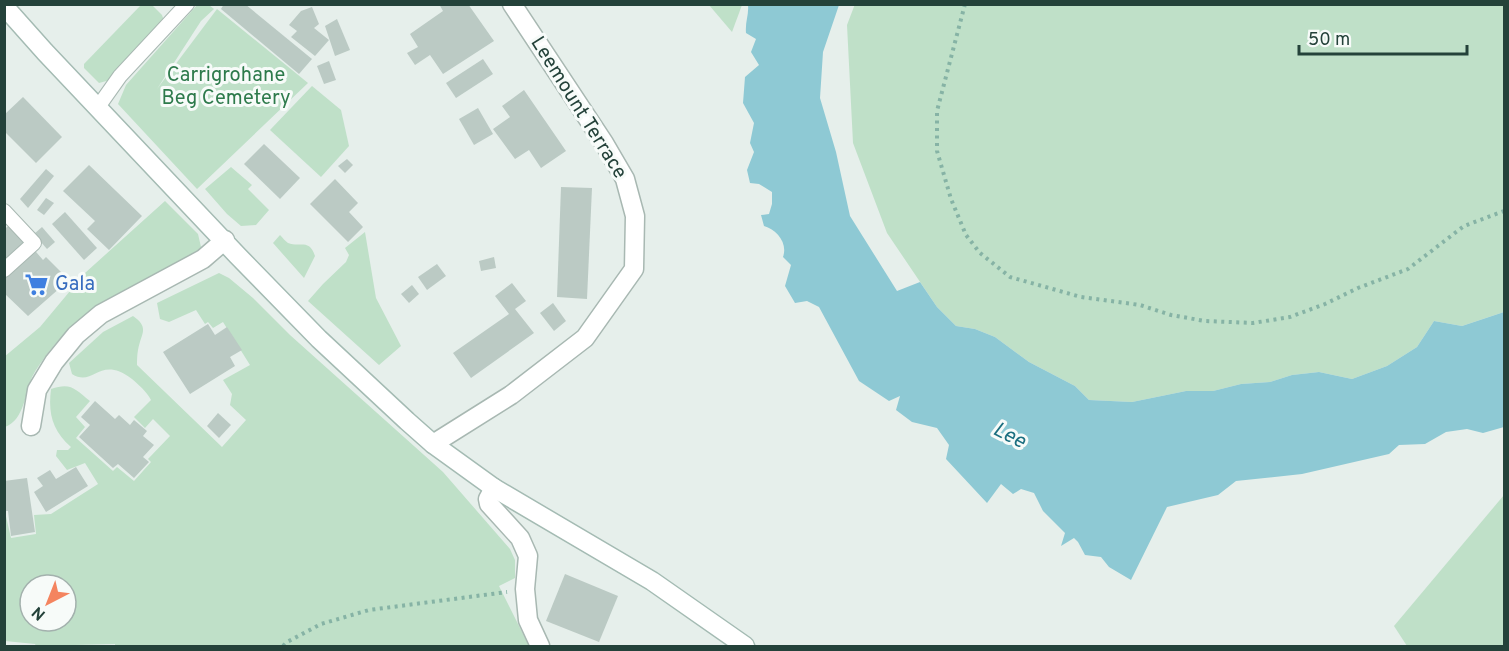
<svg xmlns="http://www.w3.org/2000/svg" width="1509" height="651" font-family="Overpass,sans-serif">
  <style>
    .green { fill: #bfe0c8; fill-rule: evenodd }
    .water { fill: #8ec9d4 }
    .building { fill: #bbcac4 }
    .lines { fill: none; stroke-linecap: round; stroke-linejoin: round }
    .lane-casing { stroke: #a8b8b2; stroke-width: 16 }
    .street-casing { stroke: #a8b8b2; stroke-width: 21 }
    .secondary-casing { stroke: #a4bbb3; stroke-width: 21 }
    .path { stroke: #86b3a5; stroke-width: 4; stroke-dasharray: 3 4.5; stroke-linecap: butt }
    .lane { stroke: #fff; stroke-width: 14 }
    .street { stroke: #fff; stroke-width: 18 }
    .secondary { stroke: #fff; stroke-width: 18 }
    .labels { text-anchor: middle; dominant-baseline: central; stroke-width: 6; stroke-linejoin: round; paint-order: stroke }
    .park-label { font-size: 20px; fill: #2d7a4b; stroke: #f7fbf9 }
    .street-label { font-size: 20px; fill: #24423a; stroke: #f7fbf9 }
    .shop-label { font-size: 20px; fill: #366cbe; stroke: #f7fbf9; text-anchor: start }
    .water-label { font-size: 21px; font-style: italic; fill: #1c6f80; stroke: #f7fbf9 }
  </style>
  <rect width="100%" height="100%" fill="#e6efeb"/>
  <g class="green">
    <path d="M 855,4 L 1504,5 L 1504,312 L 1462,326 L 1434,321 L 1417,347 L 1387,366 L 1352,379 L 1319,372 L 1292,375 L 1270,382 L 1241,384 L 1213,391 L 1186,391 L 1132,402 L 1089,400 L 1075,386 L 1029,362 L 995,337 L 975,329 L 956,326 L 937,307 L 887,233 L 853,143 L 847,25 Z"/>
    <path d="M 141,5 L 152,5 L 162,15 L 164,21 L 110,80 L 99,83 L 84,68 L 84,64 Z"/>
    <path d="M 197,5 L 209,5 L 214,9 L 201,21 L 157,89 L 217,9 L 308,83 L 197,189 L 118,104 L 126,85 Z"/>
    <path d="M 709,5 L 742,5 L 732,32 Z"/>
    <path d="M 312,86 L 341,110 L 349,146 L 321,177 L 270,130 Z"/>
    <path d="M 231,167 L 252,185 L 248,189 L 269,210 L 256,225 L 241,226 L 227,214 L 205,189 Z"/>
    <path d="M 165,201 L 198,234 L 201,247 L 192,258 C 140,284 83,307 47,354 C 42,361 36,369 32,377 C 25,394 24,420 5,427 L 4,357 L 40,327 L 85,273 Z"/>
    <path d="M 365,232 L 376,298 L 401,346 L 379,365 L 308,301 L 323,284 L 346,262 L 349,255 L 345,248 Z"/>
    <path d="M 280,235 C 283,238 285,241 288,243 C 300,248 309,238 315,256 L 304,278 L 273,243 Z"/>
    <path d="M 219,273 L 229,278 L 253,298 L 290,335 L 443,472 L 510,549 L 515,560 L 515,578 L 499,586 L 529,646 L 115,646 L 115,644 L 36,646 L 35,644 L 5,641 L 5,512 L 11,538 L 36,534 L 34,515 L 51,514 L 98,484 L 85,463 L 67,470 L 56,456 L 57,450 L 68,450 L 71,447 C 52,430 48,413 51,389 C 71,382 75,389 90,401 L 76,417 L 85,427 L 76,438 L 113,471 L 117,467 L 134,481 L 151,462 L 148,459 L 170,436 L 153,419 L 145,428 L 134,417 L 151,400 C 147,392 139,385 132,379 C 99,354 94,388 72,374 L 69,363 L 103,332 L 133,316 C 150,328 141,333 138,350 C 137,355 137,361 137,365 L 222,447 L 246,420 L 230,405 L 232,394 L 223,380 L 250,365 L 223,322 L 213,328 L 208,322 L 205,324 L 196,310 L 169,322 L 160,319 L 157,303 ZM 30,585 L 66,585 L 66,621 L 30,621 Z"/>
    <path d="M 1504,495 L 1504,646 L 1407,646 L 1394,626 Z"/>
  </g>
  <path class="water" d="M 748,5 L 839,5 L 823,52 L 820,98 L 836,152 L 850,216 L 897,291 L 920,282 L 937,307 L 956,326 L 975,329 L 995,337 L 1029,362 L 1075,386 L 1089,400 L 1132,402 L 1186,391 L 1213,391 L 1241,384 L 1270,382 L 1292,375 L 1319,372 L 1352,379 L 1387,366 L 1417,347 L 1434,321 L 1462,326 L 1504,312 L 1504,427 L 1483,433 L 1467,429 L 1446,432 L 1425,444 L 1399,445 L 1389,454 L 1302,474 L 1236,481 L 1218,495 L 1167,507 L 1131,580 L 1109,567 L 1101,557 L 1085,555 L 1078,542 L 1074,538 L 1061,546 L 1065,533 L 1043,511 L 1034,493 L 1021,489 L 1013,494 L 1001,484 L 987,503 L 946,459 L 949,445 L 937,428 L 912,422 L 896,410 L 900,396 L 889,401 L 859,381 L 819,307 L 807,301 L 795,303 L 785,286 L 791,265 L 783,257 C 788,243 777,230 764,226 L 761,215 L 769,214 L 772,204 L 772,192 L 759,184 L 750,183 L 747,170 L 754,152 L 750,143 L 754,123 L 743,103 L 745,77 L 759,65 L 751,52 L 756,39 L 746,33 C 745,22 749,15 748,5 Z"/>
  <g class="building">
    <path d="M 224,4 L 245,4 L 312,59 L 299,74 L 221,9 Z"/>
    <path d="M 439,4 L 468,4 L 494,41 L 443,74 L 430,55 L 415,65 L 407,53 L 418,47 L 410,34 L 443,11 Z"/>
    <path d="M 312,7 L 319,24 L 314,28 L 329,40 L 315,56 L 291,37 L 297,31 L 289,25 L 301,11 Z"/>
    <path d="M 337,19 L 350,50 L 335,56 L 325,26 Z"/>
    <path d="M 483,59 L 493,74 L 456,98 L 446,83 Z"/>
    <path d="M 329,61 L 336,80 L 324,84 L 317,66 Z"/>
    <path d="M 524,90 L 566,151 L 541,168 L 529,150 L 515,159 L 493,129 L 510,117 L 502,106 Z"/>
    <path d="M 23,97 L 62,137 L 36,163 L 4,131 L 4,115 Z"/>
    <path d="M 478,108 L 493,134 L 474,145 L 459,119 Z"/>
    <path d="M 264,144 L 300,178 L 280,199 L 244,164 Z"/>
    <path d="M 347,159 L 353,165 L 345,173 L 338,166 Z"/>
    <path d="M 89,165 L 142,216 L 109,250 L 87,229 L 95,221 L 63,191 Z"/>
    <path d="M 46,169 L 54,176 L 28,208 L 20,199 Z"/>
    <path d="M 335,179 L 358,203 L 349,212 L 363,227 L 348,242 L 310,204 Z"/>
    <path d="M 561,187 L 592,188 L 587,299 L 557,297 Z"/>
    <path d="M 46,198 L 54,203 L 44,215 L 37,210 Z"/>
    <path d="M 65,212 L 97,248 L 84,260 L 52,224 Z"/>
    <path d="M 12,224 L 43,260 L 46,257 L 69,280 L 28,316 L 4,293 L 4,229 Z"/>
    <path d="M 42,227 L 55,242 L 47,249 L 34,234 Z"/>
    <path d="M 494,257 L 496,268 L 481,271 L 479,261 Z"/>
    <path d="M 437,264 L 446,276 L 427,290 L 418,277 Z"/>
    <path d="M 512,283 L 526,301 L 515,309 L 534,333 L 471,378 L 453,353 L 509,314 L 495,296 Z"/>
    <path d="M 412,285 L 419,294 L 409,303 L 401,294 Z"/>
    <path d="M 553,303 L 566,321 L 554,331 L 540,313 Z"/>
    <path d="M 208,324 L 215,335 L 227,327 L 242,350 L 230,357 L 235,366 L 190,394 L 163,352 Z"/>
    <path d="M 95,401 L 115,419 L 119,415 L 130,425 L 134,420 L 147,431 L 143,436 L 154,445 L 143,457 L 149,462 L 134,478 L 118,464 L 113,468 L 79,437 L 90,425 L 81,417 Z"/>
    <path d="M 218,413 L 231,425 L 219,438 L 207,426 Z"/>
    <path d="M 76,467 L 88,486 L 46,512 L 34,492 L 43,486 L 37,478 L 50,470 L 56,479 Z"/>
    <path d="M 27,478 L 35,532 L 11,536 L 8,511 L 4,511 L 4,481 Z"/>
    <path d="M 565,574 L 618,596 L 599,642 L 546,621 Z"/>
  </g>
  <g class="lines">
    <defs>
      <g id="lane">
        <path d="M 98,107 L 120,76 L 187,4"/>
        <path d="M 4,211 L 34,243 L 4,270"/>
      </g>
      <g id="street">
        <path d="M 31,426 L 37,390 L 54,362 L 76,335 L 101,314 L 203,259 L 225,240"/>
        <path d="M 433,444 L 511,395 L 585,338 L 634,269 L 635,216 L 625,179 L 604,143 L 512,4"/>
        <path d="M 494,488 L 488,499 L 489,504 L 520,538 L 528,556 L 525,589 L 528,620 L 540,646"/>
      </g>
      <path id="secondary" d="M 4,6 L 45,52 L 237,255 L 319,339 L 407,421 L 433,444 L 494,488 L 652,581 L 745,646"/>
    </defs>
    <use href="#lane" class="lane-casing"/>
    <use href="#street" class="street-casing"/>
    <use href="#secondary" class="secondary-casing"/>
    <g class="path">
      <path d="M 965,4 L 937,111 L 937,151 L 951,199 L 966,235 L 980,253 L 1010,277 L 1081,297 L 1140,305 L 1171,315 L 1205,321 L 1253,323 L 1290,317 L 1325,304 L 1358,288 L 1408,269 L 1464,226 L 1504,211"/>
      <path d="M 283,646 L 287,642 L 321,624 L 369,610 L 507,592"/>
    </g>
    <use href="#lane" class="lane"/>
    <use href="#street" class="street"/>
    <use href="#secondary" class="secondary"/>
  </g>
  <defs>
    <symbol id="supermarket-bare" viewBox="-9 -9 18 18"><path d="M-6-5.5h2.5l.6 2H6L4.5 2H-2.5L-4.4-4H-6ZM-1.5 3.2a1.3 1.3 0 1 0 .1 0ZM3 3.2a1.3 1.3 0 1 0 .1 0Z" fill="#3f7fe0" stroke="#f7fbf9" stroke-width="2.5" paint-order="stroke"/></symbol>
  </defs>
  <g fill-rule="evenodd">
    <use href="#supermarket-bare" x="20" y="268" width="33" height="33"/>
  </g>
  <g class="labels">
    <g class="park-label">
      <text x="226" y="76">Carrigrohane<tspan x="226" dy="23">Beg Cemetery</tspan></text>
    </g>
    <g class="street-label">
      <text transform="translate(578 108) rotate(58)">Leemount Terrace</text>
    </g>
    <g class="shop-label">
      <text x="55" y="285">Gala</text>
    </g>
    <g class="water-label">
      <text transform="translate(1009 436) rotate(27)">Lee</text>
    </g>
  </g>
  <rect width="1509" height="651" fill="none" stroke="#24423a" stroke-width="12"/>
  <g transform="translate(48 603) rotate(222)"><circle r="28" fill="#f7fbf9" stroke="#a3b1ad" stroke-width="1.5"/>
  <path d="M0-4.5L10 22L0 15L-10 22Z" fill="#f4845f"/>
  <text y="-9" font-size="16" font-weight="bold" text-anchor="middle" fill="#24423a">N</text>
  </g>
  <path d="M1299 45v9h168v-9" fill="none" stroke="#24423a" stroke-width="3"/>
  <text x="1308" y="45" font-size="18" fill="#24423a" stroke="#f7fbf9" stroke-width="4.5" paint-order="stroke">50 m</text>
</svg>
